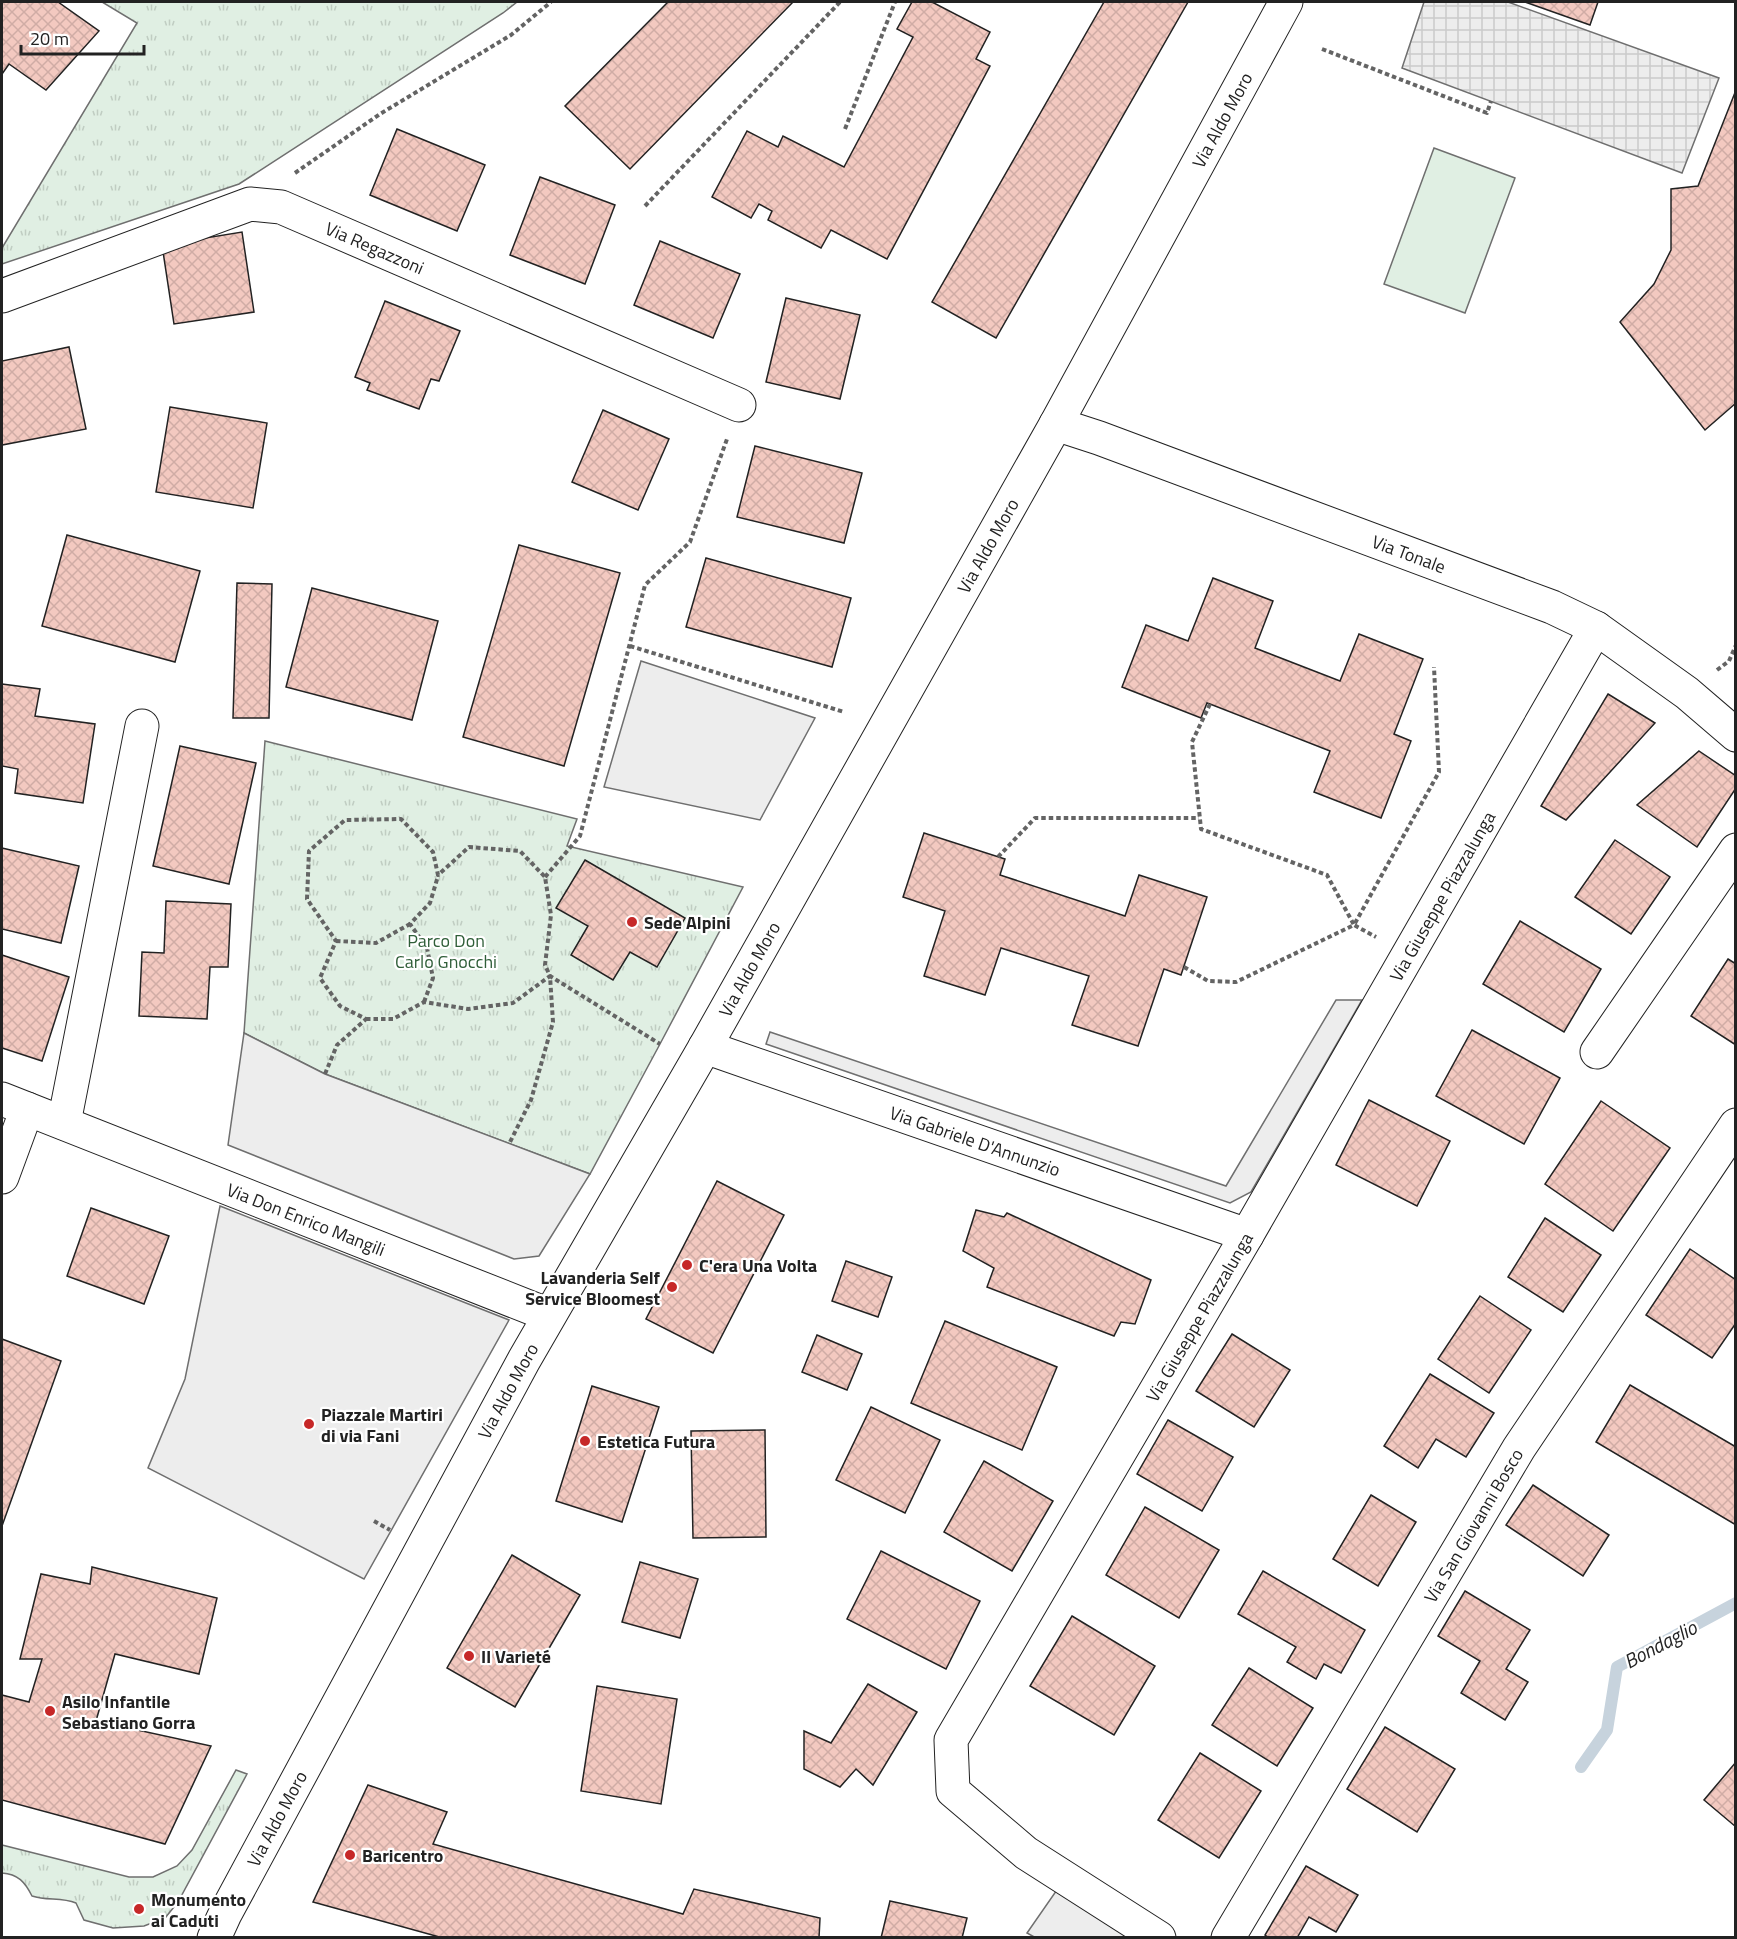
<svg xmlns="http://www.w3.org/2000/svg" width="1737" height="1939" font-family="'Titillium Web',sans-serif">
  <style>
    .grass { fill: url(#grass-tufts); stroke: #6f6f6f; stroke-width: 1.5 }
    .pitch { fill: #e0efe3; stroke: #6f6f6f; stroke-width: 1.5 }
    .parking { fill: #ededed; stroke: #6f6f6f; stroke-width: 1.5 }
    .plaza { fill: url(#plaza-grid); stroke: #6f6f6f; stroke-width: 1.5 }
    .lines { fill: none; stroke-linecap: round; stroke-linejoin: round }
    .stream { stroke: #c7d3dd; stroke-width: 12 }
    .building { fill: url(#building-cross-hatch); stroke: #222; stroke-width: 1.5 }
    .minor-casing { stroke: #222; stroke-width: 35 }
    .path { stroke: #646464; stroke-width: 4; stroke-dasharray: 4.5 3; stroke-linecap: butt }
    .minor { stroke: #fff; stroke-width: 33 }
    .poi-dot { fill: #c62828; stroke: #fff; stroke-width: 2 }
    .labels { text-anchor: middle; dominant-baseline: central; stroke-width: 4.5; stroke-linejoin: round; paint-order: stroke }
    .street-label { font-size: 18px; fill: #222; stroke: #fff }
    .poi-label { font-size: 18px; font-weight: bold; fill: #222; stroke: #fff; text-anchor: start }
    .park-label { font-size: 18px; fill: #2f5e38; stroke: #fff }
    .water-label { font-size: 20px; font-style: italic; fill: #222; stroke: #fff }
  </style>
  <defs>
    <pattern id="grass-tufts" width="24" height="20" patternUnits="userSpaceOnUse" patternTransform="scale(1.5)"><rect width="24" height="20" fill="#e0efe3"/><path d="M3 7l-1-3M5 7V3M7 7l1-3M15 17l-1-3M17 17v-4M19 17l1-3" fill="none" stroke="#c0cdc2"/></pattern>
    <pattern id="plaza-grid" width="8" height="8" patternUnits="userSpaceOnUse" patternTransform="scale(1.5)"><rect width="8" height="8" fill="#ededed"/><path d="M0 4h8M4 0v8" fill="none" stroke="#cbcbcb"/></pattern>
    <pattern id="building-cross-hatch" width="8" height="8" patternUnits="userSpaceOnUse" patternTransform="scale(1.5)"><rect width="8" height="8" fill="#f3c9c0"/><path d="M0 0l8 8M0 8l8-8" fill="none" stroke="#d0aca5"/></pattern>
  </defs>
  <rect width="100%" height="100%" fill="#fff"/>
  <g class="grass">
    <path d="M 102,2 L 517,2 L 503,13 L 239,184 L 2,264 L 2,248 L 137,23 Z"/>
    <path d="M 265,741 L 577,819 L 567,846 L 743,887 L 660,1044 L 590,1174 L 325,1074 L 244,1033 Z"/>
    <path d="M 236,1770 L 247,1774 L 178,1902 L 165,1918 L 144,1926 L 113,1928 L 84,1920 L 76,1903 C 61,1897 47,1901 32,1896 C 25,1882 18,1874 2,1873 L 2,1845 L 129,1877 L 153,1877 L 177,1866 L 192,1850 Z"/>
  </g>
  <path class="pitch" d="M 1434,148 L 1515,178 L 1465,313 L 1384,284 Z"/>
  <g class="parking">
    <path d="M 641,661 L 815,718 L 760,820 L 604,787 Z"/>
    <path d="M 1336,1000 L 1362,1000 L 1251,1192 L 1230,1203 L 766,1044 L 770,1032 L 1226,1186 Z"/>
    <path d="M 244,1033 L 325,1074 L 590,1174 L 539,1256 L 514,1259 L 228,1145 Z"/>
    <path d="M 220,1206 L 509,1320 L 364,1579 L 148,1468 L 185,1379 Z"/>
    <path d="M 1061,1884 L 1133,1937 L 1036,1938 L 1027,1933 Z"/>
  </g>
  <path class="plaza" d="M 1424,2 L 1508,2 L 1719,78 L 1682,173 L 1402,68 Z"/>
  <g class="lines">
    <path class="stream" d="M 1581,1767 L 1607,1730 L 1617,1667 L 1736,1603"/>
  </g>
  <g class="building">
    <path d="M 2,2 L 58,2 L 99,31 L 46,90 L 9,64 L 2,74 Z"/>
    <path d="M 668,2 L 793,2 L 630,169 L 565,106 Z"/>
    <path d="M 912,2 L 932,2 L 990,32 L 976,59 L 990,66 L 887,259 L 831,230 L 821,248 L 768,220 L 772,211 L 759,204 L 751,218 L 712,197 L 747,131 L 778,147 L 783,136 L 844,167 L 913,37 L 897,29 Z"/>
    <path d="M 1104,2 L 1188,2 L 996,338 L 932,302 Z"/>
    <path d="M 1525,2 L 1598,2 L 1590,25 Z"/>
    <path d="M 1736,90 L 1736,403 L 1705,430 L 1620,322 L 1654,284 L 1671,250 L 1671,189 L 1698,186 Z"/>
    <path d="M 397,129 L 485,165 L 457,231 L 370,195 Z"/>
    <path d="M 540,177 L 615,205 L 585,284 L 510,255 Z"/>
    <path d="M 242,232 L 254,312 L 174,324 L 162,245 Z"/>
    <path d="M 660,241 L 740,274 L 713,338 L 634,305 Z"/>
    <path d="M 786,298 L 860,315 L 840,399 L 766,382 Z"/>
    <path d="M 385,301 L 460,331 L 439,381 L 431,379 L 419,409 L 367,390 L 370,383 L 355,377 Z"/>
    <path d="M 69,347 L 86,429 L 2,445 L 2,361 Z"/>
    <path d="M 170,407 L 267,423 L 253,508 L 156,492 Z"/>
    <path d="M 603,410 L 669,439 L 638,510 L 572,482 Z"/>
    <path d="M 755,446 L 862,473 L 844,543 L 737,517 Z"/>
    <path d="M 67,535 L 200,571 L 175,662 L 42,626 Z"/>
    <path d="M 519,545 L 620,573 L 564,766 L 463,737 Z"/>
    <path d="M 706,558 L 851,598 L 832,667 L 686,627 Z"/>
    <path d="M 1213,578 L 1273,601 L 1255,648 L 1340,681 L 1359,634 L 1423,659 L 1394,734 L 1411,741 L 1381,818 L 1314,792 L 1330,751 L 1210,704 L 1207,703 L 1201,718 L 1122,687 L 1146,625 L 1188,641 Z"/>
    <path d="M 237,583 L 272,584 L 269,718 L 233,718 Z"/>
    <path d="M 312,588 L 438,621 L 412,720 L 286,687 Z"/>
    <path d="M 2,684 L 40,689 L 35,716 L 95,724 L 83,803 L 15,793 L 18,769 L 2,766 Z"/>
    <path d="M 1608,694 L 1655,723 L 1566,820 L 1541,806 Z"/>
    <path d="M 180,746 L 256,763 L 229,884 L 153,866 Z"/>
    <path d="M 1699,751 L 1736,776 L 1736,788 L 1697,847 L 1637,805 Z"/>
    <path d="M 924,833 L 1005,859 L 1000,875 L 1125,916 L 1139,875 L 1207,897 L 1181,975 L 1164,969 L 1138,1046 L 1072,1025 L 1089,976 L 1001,948 L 985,995 L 924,976 L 945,911 L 903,897 Z"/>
    <path d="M 1615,840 L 1670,877 L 1631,934 L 1575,897 Z"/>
    <path d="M 2,848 L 79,866 L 61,943 L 2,929 Z"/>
    <path d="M 585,860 L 685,918 L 657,967 L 630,952 L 613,980 L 571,955 L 588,926 L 556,908 Z"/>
    <path d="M 166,901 L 231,904 L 228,967 L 210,967 L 207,1019 L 139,1016 L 142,952 L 164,953 Z"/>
    <path d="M 1520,921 L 1601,969 L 1564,1032 L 1483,984 Z"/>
    <path d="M 2,955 L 69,977 L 42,1061 L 2,1048 Z"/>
    <path d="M 1728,959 L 1736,964 L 1736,1045 L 1691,1016 Z"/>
    <path d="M 1472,1030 L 1560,1078 L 1524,1144 L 1436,1096 Z"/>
    <path d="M 1369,1100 L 1450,1141 L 1417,1206 L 1336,1165 Z"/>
    <path d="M 1601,1101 L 1670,1148 L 1613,1231 L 1545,1184 Z"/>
    <path d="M 717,1181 L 784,1215 L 713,1353 L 646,1319 Z"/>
    <path d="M 91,1208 L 169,1236 L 144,1304 L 67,1276 Z"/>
    <path d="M 976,1210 L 1004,1217 L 1007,1213 L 1151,1280 L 1135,1324 L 1121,1322 L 1114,1336 L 987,1287 L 994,1268 L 963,1251 Z"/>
    <path d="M 1545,1218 L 1601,1255 L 1563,1312 L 1508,1277 Z"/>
    <path d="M 1690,1249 L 1736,1280 L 1736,1323 L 1712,1358 L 1646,1315 Z"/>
    <path d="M 846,1261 L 892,1277 L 878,1317 L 832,1301 Z"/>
    <path d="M 1480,1296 L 1531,1330 L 1489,1393 L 1438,1359 Z"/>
    <path d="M 945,1321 L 1057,1367 L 1022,1450 L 911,1403 Z"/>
    <path d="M 1232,1334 L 1290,1370 L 1254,1427 L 1196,1391 Z"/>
    <path d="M 817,1335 L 862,1354 L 847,1390 L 802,1372 Z"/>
    <path d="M 2,1339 L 61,1361 L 2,1526 Z"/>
    <path d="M 1430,1374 L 1494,1413 L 1466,1457 L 1436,1439 L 1418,1468 L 1384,1446 Z"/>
    <path d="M 1630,1385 L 1736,1447 L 1736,1525 L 1596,1442 Z"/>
    <path d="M 592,1386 L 659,1407 L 622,1522 L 556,1501 Z"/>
    <path d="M 871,1407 L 940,1440 L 905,1513 L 836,1480 Z"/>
    <path d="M 1168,1420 L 1233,1457 L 1202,1511 L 1137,1474 Z"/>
    <path d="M 765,1430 L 766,1537 L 693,1538 L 691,1431 Z"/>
    <path d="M 984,1461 L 1053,1501 L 1012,1571 L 944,1532 Z"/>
    <path d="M 1533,1485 L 1609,1535 L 1583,1576 L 1506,1525 Z"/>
    <path d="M 1371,1495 L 1416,1522 L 1378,1586 L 1333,1559 Z"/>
    <path d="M 1145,1507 L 1219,1550 L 1179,1618 L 1106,1575 Z"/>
    <path d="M 881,1551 L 980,1601 L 946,1669 L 847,1619 Z"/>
    <path d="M 512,1555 L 580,1595 L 515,1707 L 447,1668 Z"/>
    <path d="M 640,1562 L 698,1579 L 680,1638 L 622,1622 Z"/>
    <path d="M 92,1567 L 217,1598 L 199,1674 L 115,1654 L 96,1721 L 211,1746 L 165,1844 L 2,1800 L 2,1695 L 29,1702 L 42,1659 L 20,1659 L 41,1574 L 90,1584 Z"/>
    <path d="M 1263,1571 L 1365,1630 L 1341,1673 L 1324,1664 L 1316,1679 L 1287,1662 L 1296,1647 L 1238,1614 Z"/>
    <path d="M 1465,1591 L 1530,1630 L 1506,1669 L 1528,1682 L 1505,1720 L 1461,1693 L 1480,1661 L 1438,1636 Z"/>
    <path d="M 1072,1616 L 1155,1666 L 1114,1735 L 1030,1686 Z"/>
    <path d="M 1249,1668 L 1313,1708 L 1277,1766 L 1212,1725 Z"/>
    <path d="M 868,1684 L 917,1712 L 873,1785 L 856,1769 L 840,1787 L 804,1769 L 804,1731 L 831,1743 Z"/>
    <path d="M 597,1686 L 677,1699 L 661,1804 L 581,1791 Z"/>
    <path d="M 1385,1727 L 1455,1769 L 1417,1832 L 1347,1789 Z"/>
    <path d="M 1200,1753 L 1261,1791 L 1219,1858 L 1158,1820 Z"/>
    <path d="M 1736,1762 L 1736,1827 L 1704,1800 Z"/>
    <path d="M 368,1785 L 447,1812 L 433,1844 L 683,1914 L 694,1889 L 820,1918 L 819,1938 L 443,1938 L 313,1902 Z"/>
    <path d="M 1306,1866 L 1358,1895 L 1336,1932 L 1309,1917 L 1297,1938 L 1269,1938 L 1265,1935 Z"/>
    <path d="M 890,1901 L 967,1918 L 962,1938 L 881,1938 Z"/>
  </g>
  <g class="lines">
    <defs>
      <g id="minor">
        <path id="s1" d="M 2,296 L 250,204 L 281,207 L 739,405"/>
        <path id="s2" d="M 1056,424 L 1099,438 L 1552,607 L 1596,628 L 1687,693 L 1736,735"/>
        <path id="s3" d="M 705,1047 L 1247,1235"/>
        <path d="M 1597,1052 L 1736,850"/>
        <path id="s4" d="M 2,1099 L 549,1315"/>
        <path d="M 64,1123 L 142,726"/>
        <path d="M 2,1177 L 27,1109"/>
        <path id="s5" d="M 214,1938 L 225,1914 L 524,1360 L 705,1047 L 1056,424 L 1286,2"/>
        <path id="s6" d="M 1159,1938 L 1026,1853 L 953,1791 L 951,1740 L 1247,1235 L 1596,628"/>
        <path id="s7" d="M 1228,1938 L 1519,1448 L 1736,1125"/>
      </g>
    </defs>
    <use href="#minor" class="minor-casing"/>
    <g class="path">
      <path d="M 1322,49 L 1487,113 L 1491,101"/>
      <path d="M 845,129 L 895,2"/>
      <path d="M 295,173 L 380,114 L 511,35 L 551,2"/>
      <path d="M 645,206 L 840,2"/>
      <path d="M 630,646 L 844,712"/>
      <path d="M 1717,670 L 1729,661 L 1736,645"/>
      <path d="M 1210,704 L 1192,742 L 1201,829 L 1327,875 L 1354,925 L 1439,772 L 1434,667"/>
      <path d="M 998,857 L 1035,818 L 1199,818"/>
      <path d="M 545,877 L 580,836 L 645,585 L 690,542 L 727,439"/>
      <path d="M 336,941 L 376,943 L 410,924"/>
      <path d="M 1184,967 L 1208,981 L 1236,982 L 1354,925 L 1376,937"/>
      <path d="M 424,1002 L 433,978 L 427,948 L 410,924 L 430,903 L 438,876"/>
      <path d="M 366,1019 L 393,1019 L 424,1002 L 468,1009 L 513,1003 L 550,976 L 553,1022 L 531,1100 L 509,1144"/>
      <path d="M 325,1074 L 337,1045 L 366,1019 L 340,1006 L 320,978 L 336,941 L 307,899 L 309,851 L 345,820 L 401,819 L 433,852 L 438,875 L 469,847 L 520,851 L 545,877 L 551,915 L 545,965 L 550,976 L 660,1044"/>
      <path d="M 374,1521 L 390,1530"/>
    </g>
    <use href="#minor" class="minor"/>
  </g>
  <g class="poi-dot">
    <circle cx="632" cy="922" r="6"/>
    <circle cx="687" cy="1265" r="6"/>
    <circle cx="672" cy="1287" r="6"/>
    <circle cx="309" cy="1424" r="6"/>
    <circle cx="585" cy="1441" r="6"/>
    <circle cx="469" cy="1656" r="6"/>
    <circle cx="50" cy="1711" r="6"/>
    <circle cx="350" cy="1855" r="6"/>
    <circle cx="139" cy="1909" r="6"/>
  </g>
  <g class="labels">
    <g class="street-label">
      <text stroke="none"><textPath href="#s5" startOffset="2079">Via Aldo Moro</textPath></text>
      <text stroke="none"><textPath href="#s1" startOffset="398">Via Regazzoni</textPath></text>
      <text stroke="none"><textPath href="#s5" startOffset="1593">Via Aldo Moro</textPath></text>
      <text stroke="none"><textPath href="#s2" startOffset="376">Via Tonale</textPath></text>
      <text stroke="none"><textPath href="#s6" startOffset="1281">Via Giuseppe Piazzalunga</textPath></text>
      <text stroke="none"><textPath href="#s5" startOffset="1107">Via Aldo Moro</textPath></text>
      <text stroke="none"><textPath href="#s3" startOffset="286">Via Gabriele D'Annunzio</textPath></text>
      <text stroke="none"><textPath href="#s4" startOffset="327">Via Don Enrico Mangili</textPath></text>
      <text stroke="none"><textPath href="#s6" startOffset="795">Via Giuseppe Piazzalunga</textPath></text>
      <text stroke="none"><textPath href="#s5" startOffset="621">Via Aldo Moro</textPath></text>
      <text stroke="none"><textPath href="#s7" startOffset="480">Via San Giovanni Bosco</textPath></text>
      <text stroke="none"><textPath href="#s5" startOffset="135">Via Aldo Moro</textPath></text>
    </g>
    <g class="poi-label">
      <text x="644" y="922">Sede Alpini</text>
      <text x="699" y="1265">C'era Una Volta</text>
      <text x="660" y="1277" text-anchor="end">Lavanderia Self<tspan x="660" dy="21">Service Bloomest</tspan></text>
      <text x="321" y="1414">Piazzale Martiri<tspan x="321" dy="21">di via Fani</tspan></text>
      <text x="597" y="1441">Estetica Futura</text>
      <text x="481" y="1656">Il Varieté</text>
      <text x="62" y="1701">Asilo Infantile<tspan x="62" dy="21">Sebastiano Gorra</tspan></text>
      <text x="362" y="1855">Baricentro</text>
      <text x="151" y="1899">Monumento<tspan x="151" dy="21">ai Caduti</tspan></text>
    </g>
    <g class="park-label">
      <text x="446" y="940">Parco Don<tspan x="446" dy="21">Carlo Gnocchi</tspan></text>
    </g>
    <g class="water-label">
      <text transform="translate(1660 1644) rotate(-28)">Bondaglio</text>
    </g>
  </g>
  <rect width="1737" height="1939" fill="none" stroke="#222222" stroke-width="6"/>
  <path d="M21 45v9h123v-9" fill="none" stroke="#222222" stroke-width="3"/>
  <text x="30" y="45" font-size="18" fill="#222222" stroke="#ffffff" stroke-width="4.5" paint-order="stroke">20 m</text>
</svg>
